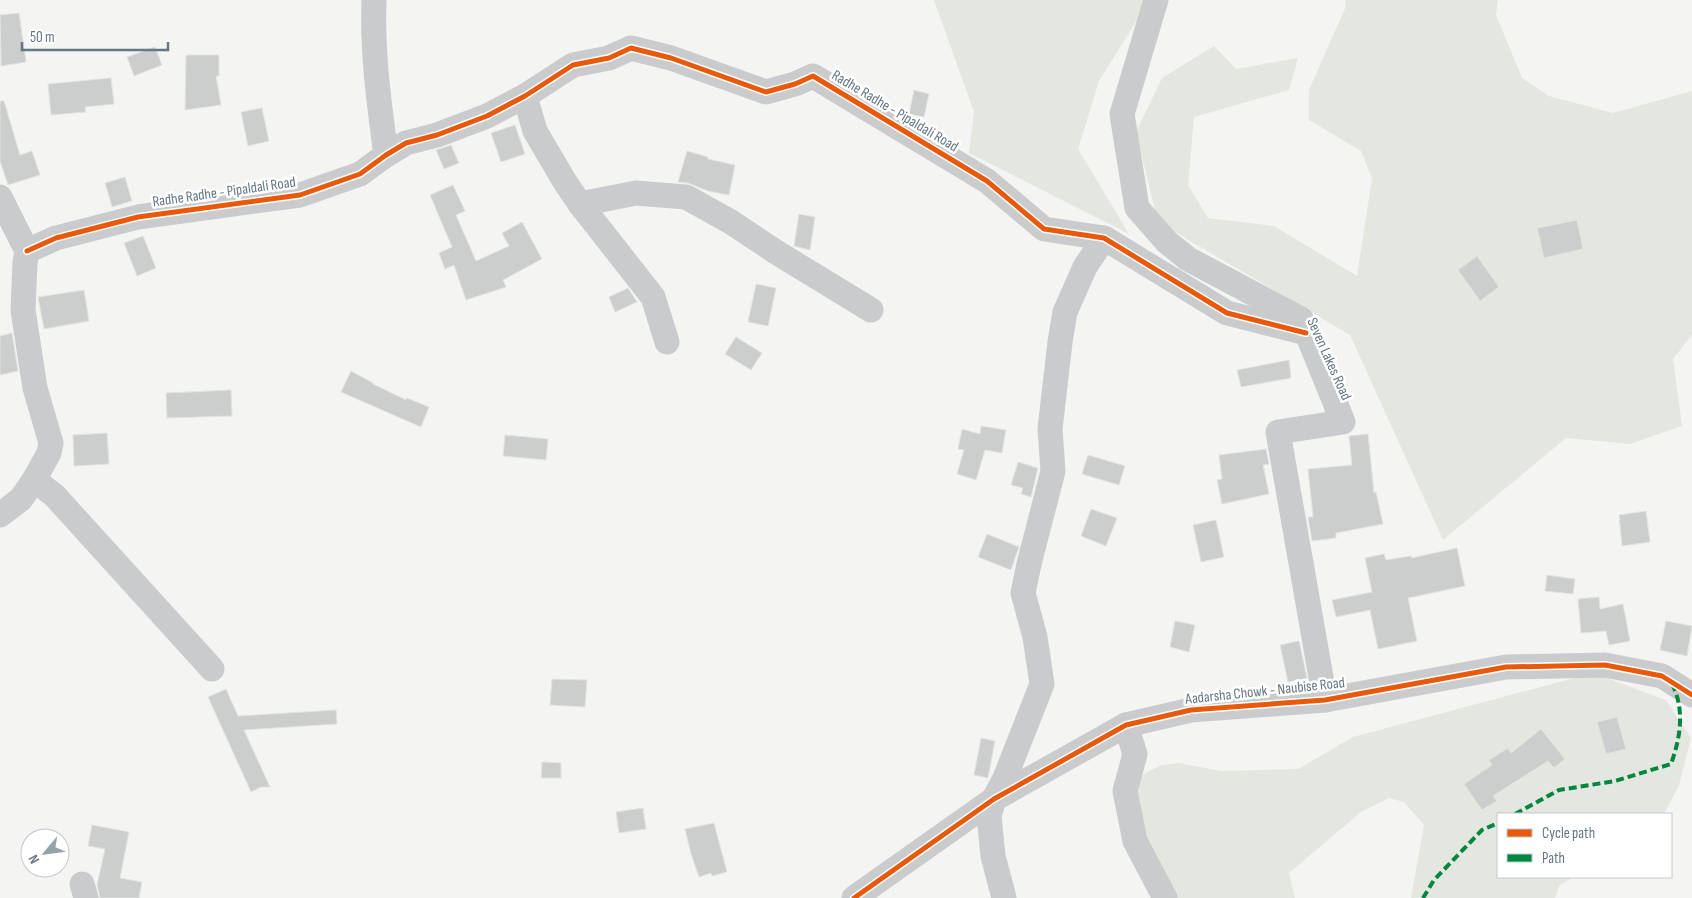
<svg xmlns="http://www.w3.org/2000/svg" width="1692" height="898" font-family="'Sofia Sans Condensed',sans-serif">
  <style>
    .green { fill: #e4e7e0 }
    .building { fill: #cccecd; stroke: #e3e3e2 }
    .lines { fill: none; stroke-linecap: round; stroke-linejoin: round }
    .minor { stroke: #cacbcc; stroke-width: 25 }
    .quiet { stroke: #00873e; stroke-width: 4; stroke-dasharray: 8 4; stroke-linecap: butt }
    .cycleway-casing { stroke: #fff; stroke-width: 8 }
    .cycleway { stroke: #e8590c; stroke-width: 5 }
    .labels { text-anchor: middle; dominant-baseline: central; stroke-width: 5; stroke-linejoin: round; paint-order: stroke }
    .street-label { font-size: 15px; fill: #647782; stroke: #fff }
  </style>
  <rect width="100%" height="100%" fill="#f4f4f2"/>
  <g class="green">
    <path d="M 934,0 L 1147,0 L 1147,4 L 1099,81 L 1078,149 L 1129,234 L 969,153 L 974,112 Z"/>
    <path d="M 1345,0 L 1498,0 L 1496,15 L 1522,78 L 1549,96 L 1613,113 L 1692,91 L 1692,335 L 1673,359 L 1682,426 L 1630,444 L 1566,438 L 1443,540 L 1350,335 L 1158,222 L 1136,132 L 1162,78 L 1214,46 L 1236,69 L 1298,58 L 1289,90 L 1194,117 L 1188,185 L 1208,218 L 1274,226 L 1357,276 L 1372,178 L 1361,151 L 1309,120 L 1309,90 L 1346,6 Z"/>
    <path d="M 1593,673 L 1666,700 L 1691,738 L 1679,785 L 1664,814 L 1498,814 L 1498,877 L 1573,877 L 1559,886 L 1555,898 L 1411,898 L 1424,825 L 1404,802 L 1389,798 L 1361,812 L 1289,873 L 1295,898 L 1155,898 L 1135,781 L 1147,772 L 1161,765 L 1179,763 L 1221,771 L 1298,769 L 1353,737 Z"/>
  </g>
  <g class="building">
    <path d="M 19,13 L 26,62 L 1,66 L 0,15 Z"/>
    <path d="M 155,47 L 162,65 L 134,76 L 127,57 Z"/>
    <path d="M 186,55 L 219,55 L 219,76 L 216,76 L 221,105 L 185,110 Z"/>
    <path d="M 111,78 L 114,104 L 85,107 L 86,112 L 51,115 L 48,84 Z"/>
    <path d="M 914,90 L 929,94 L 924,117 L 909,114 Z"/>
    <path d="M 0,101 L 4,101 L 20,155 L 32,151 L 40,175 L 8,185 L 0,161 Z"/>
    <path d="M 262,108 L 269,141 L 248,146 L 241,112 Z"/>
    <path d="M 515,125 L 525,154 L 501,162 L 491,133 Z"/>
    <path d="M 451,145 L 459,163 L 444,169 L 436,150 Z"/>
    <path d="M 687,151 L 708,157 L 708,159 L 735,165 L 729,195 L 708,191 L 688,183 L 678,182 Z"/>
    <path d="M 125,177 L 132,201 L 112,207 L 105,183 Z"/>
    <path d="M 453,185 L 465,211 L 456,215 L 476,261 L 509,246 L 502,233 L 522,222 L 542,259 L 503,280 L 506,287 L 466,300 L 454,265 L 445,269 L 439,253 L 452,247 L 430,195 Z"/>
    <path d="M 799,214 L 815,217 L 810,250 L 794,246 Z"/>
    <path d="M 1577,220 L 1583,249 L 1544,258 L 1537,228 Z"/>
    <path d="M 143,236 L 156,268 L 137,276 L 124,243 Z"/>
    <path d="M 1477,256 L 1499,287 L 1480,301 L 1458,270 Z"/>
    <path d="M 756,284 L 776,288 L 768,326 L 748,322 Z"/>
    <path d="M 628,288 L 637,302 L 615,312 L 609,297 Z"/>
    <path d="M 84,290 L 89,321 L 44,329 L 38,297 Z"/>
    <path d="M 12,333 L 18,371 L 0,375 L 0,336 Z"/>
    <path d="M 736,337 L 762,353 L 751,370 L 725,354 Z"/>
    <path d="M 1289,360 L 1291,378 L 1241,387 L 1237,370 Z"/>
    <path d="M 351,371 L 373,383 L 373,384 L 406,400 L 407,398 L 429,407 L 421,427 L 341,392 Z"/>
    <path d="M 231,390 L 232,416 L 167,418 L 166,393 Z"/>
    <path d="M 981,426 L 1006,430 L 1002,453 L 985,450 L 976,480 L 957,474 L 964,450 L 958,449 L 962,429 L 980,434 Z"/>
    <path d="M 107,433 L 109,464 L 74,466 L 73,435 Z"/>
    <path d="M 1368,434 L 1374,493 L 1376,492 L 1383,524 L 1336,533 L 1336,538 L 1312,541 L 1308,517 L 1313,517 L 1308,469 L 1352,465 L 1349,436 Z"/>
    <path d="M 505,435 L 548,439 L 546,460 L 503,456 Z"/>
    <path d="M 1266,449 L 1269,464 L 1263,465 L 1269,494 L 1222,504 L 1217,480 L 1222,479 L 1219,455 Z"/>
    <path d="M 1088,455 L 1125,466 L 1119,485 L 1082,474 Z"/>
    <path d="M 1018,462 L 1038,468 L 1031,497 L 1021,494 L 1023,488 L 1011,485 Z"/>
    <path d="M 1091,509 L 1117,518 L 1106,546 L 1081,536 Z"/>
    <path d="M 1646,511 L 1650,542 L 1622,546 L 1619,515 Z"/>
    <path d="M 1216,520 L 1224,557 L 1201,562 L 1193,525 Z"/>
    <path d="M 987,534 L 1019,547 L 1011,570 L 978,557 Z"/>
    <path d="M 1457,548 L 1465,586 L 1408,598 L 1417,641 L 1378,649 L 1370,610 L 1336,617 L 1332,600 L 1372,592 L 1365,558 L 1384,554 L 1386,560 L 1411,556 L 1412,558 Z"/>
    <path d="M 1547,575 L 1575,579 L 1573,594 L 1545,591 Z"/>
    <path d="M 1599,597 L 1600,609 L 1623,604 L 1630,641 L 1609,645 L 1606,631 L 1581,633 L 1578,599 Z"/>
    <path d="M 1175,621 L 1195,625 L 1189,652 L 1170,647 Z"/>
    <path d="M 1666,621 L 1692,626 L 1687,656 L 1660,650 Z"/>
    <path d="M 1299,641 L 1307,678 L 1288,682 L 1280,645 Z"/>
    <path d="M 552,679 L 587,680 L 585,707 L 550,705 Z"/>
    <path d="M 226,689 L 238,716 L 336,710 L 337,724 L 244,730 L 270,787 L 261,787 L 251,792 L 208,697 Z"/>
    <path d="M 1617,717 L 1626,749 L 1606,754 L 1597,722 Z"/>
    <path d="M 1541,729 L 1565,759 L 1554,768 L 1548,761 L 1493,796 L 1497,801 L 1482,810 L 1464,784 L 1492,765 L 1489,760 L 1508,748 L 1511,753 Z"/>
    <path d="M 981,738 L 995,741 L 988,778 L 974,775 Z"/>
    <path d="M 542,762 L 561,763 L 561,778 L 541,778 Z"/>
    <path d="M 643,808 L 646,829 L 619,833 L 616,812 Z"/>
    <path d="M 714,823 L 727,872 L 712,876 L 711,873 L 699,877 L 691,854 L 685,829 Z"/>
    <path d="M 92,825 L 129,832 L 120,878 L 142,882 L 139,898 L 100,898 L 97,885 L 105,849 L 88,846 Z"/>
  </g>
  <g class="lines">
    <g class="minor">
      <path d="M 374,0 C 372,52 379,103 386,155"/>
      <path d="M 1156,0 L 1122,114 L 1137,208 L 1167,242 L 1188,259 L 1301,319 L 1343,422 L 1278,432 L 1325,700"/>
      <path d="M 525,96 L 535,131 L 565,182 L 580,204 L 653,297 L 667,342"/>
      <path d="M 0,197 L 27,251"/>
      <path d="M 580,204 L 636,193 L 686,197 L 731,222 L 776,252 L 871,310"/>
      <path d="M 27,251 L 56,238 L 138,217 L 300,195 L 360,174 L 386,155 L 406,143 L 437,135 L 487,116 L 525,96 L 573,65 L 609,58 L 631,48 L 671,58 L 766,92 L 795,84 L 813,76 L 987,181 L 1044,229 L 1104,238 L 1227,313 L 1306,333"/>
      <path d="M 34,480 L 54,495 L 212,669"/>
      <path d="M 0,515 L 21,499 L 34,480 L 49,453 L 51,443 L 35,388 L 23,310 L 25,262 L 27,251"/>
      <path d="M 1126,725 L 1135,754 L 1125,791 L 1135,841 L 1165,898"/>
      <path d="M 82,884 L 86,898"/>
      <path d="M 854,898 L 994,799 L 1126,725 L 1191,710 L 1325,700 L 1506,667 L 1605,665 L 1662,676 L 1692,695"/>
      <path d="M 1004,898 L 993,856 L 989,816 L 994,799 L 1005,778 L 1042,684 L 1035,637 L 1023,593 L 1029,564 L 1053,471 L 1050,429 L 1060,342 L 1065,312 L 1085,267 L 1104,238"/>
    </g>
    <g class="quiet">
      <path d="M 1515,814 L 1559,790 L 1615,781 L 1671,764 C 1680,739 1685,711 1673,686"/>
      <path d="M 1423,898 L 1434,880 L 1482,830 L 1498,823"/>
    </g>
    <defs>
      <g id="cycleway">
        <path d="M 27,251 L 56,238 L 138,217 L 300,195 L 360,174 L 386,155 L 406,143 L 437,135 L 487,116 L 525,96 L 573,65 L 609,58 L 631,48 L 671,58 L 766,92 L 795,84 L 813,76 L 987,181 L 1044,229 L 1104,238 L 1227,313 L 1306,333"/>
        <path d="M 854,898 L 994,799 L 1126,725 L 1191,710 L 1325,700 L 1506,667 L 1605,665 L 1662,676 L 1692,695"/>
      </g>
    </defs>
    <use href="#cycleway" class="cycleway-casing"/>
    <use href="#cycleway" class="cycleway"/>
  </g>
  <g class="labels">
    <g class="street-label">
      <text transform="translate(895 111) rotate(31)">Radhe Radhe - Pipaldali Road</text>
      <text transform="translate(224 192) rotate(-8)">Radhe Radhe - Pipaldali Road</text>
      <text transform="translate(1329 359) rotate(66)">Seven Lakes Road</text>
      <text transform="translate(1265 691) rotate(-6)">Aadarsha Chowk - Naubise Road</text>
    </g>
  </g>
  <rect x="1497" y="813" width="175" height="65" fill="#ffffff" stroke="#c1c9cd"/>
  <rect x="1507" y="829" width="25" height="8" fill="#e8590c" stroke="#c1c9cd"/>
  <text x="1542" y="838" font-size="15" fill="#647782">Cycle path</text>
  <rect x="1507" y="854" width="25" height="8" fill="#00873e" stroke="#c1c9cd"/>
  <text x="1542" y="863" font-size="15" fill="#647782">Path</text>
  <g transform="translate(45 853) rotate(241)"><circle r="24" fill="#ffffff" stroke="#c1c9cd"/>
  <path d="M0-4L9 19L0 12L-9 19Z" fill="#96a3a9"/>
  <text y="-8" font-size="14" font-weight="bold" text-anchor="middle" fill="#647782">N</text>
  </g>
  <path d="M22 42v8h146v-8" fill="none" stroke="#647782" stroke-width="2.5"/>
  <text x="30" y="42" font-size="15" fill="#647782" stroke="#ffffff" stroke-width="4" paint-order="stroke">50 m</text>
</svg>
